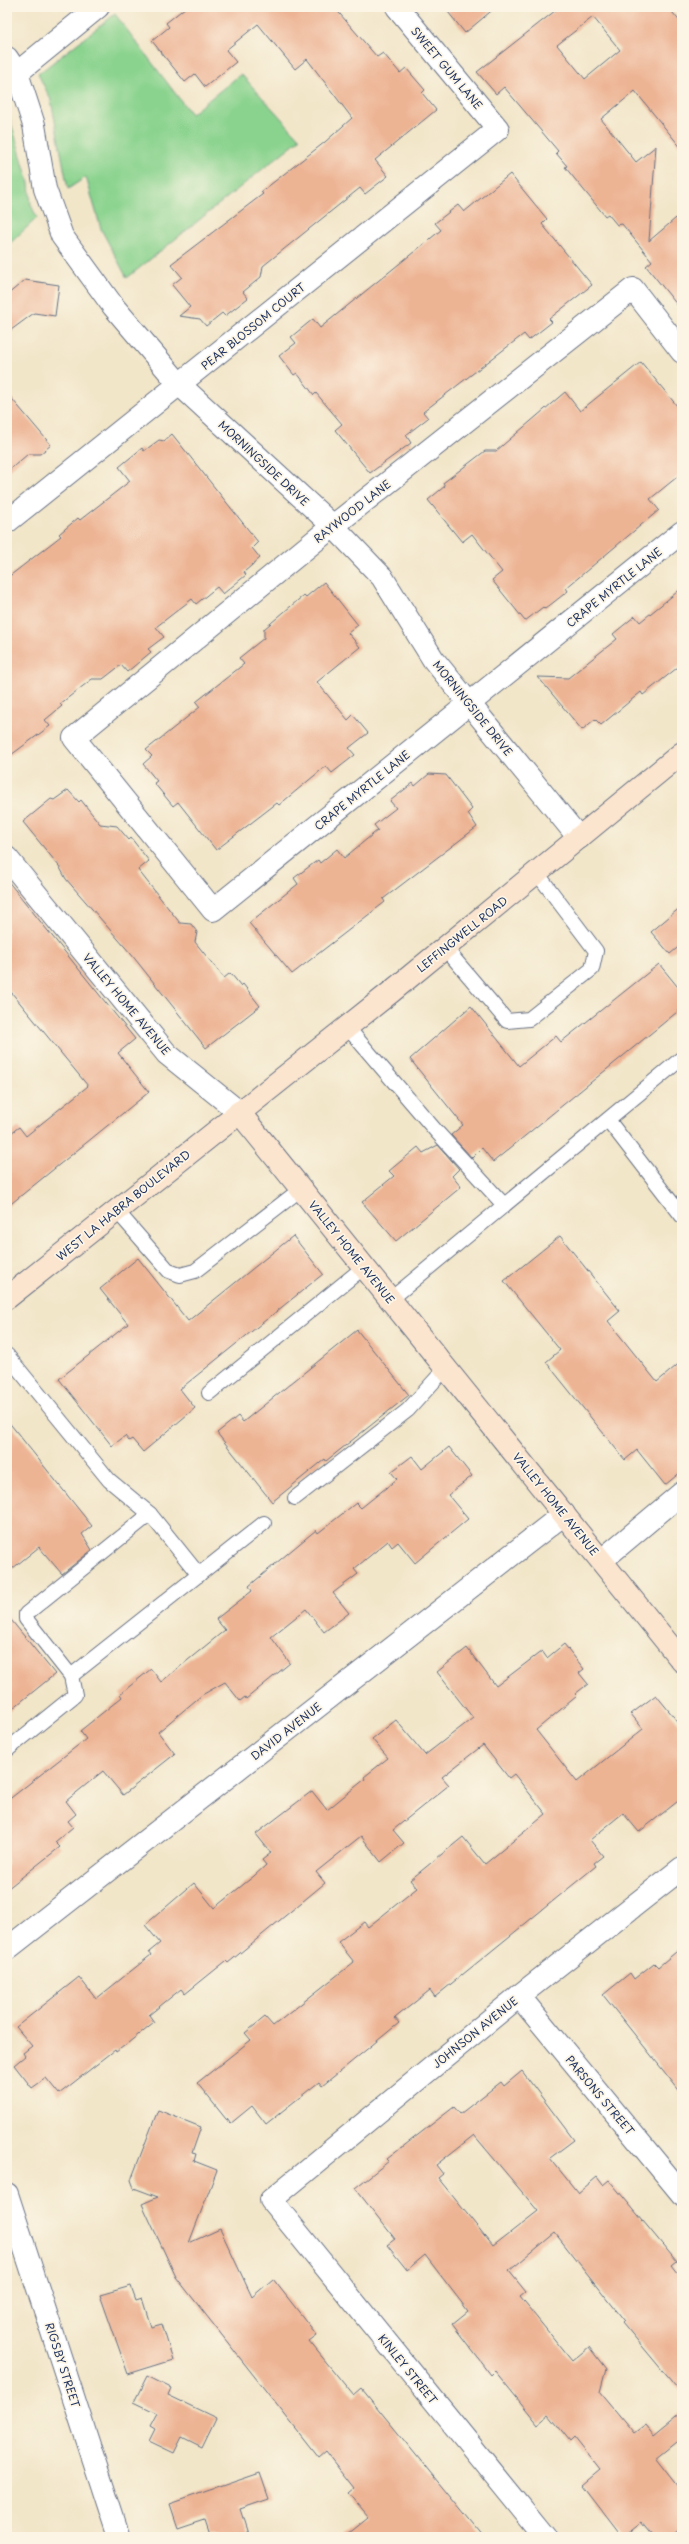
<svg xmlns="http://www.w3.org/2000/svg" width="689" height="2544" font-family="'Playpen Sans',sans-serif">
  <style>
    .green { fill: #8ad38e; stroke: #528176 }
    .building { fill: #edb494; fill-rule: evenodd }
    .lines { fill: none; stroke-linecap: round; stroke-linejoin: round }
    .lane-casing { stroke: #666f83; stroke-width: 16 }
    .street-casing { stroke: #666f83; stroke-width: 24 }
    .secondary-casing { stroke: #666f83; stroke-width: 24 }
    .lane { stroke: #fff; stroke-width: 14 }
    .street { stroke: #fff; stroke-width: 22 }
    .secondary { stroke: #fce5cf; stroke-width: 22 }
    .labels { text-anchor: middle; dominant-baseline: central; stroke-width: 3.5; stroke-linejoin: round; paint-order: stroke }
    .street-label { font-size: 11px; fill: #1b2f5e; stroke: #fcf5e5 }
  </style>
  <rect width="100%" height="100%" fill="#fcf5e5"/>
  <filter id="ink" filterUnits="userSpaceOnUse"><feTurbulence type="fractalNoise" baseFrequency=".025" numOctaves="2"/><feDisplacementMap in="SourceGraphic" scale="8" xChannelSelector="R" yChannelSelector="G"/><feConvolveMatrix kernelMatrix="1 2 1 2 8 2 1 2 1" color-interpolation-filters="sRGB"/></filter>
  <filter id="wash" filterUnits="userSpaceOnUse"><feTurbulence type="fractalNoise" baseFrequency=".012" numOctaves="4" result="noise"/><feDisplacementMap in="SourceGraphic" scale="16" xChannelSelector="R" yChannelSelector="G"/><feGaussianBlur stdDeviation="0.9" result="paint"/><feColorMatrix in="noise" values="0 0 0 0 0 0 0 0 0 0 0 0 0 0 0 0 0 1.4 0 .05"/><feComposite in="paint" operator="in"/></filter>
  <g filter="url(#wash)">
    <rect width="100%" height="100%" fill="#f2e6c9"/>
    <g class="green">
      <path d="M 115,14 L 191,114 L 241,74 L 300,139 L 127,278 L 101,229 L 86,177 L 68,189 L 51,100 L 38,74 Z"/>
      <path d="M 7,109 L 29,183 L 31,205 L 37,218 L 7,246 Z"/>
    </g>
    <g id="blocks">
      <g class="building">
        <path d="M 186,7 L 334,7 L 377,57 L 383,53 L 400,73 L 406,68 L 425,90 L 422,93 L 436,110 L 375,160 L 388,176 L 365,194 L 360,188 L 263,266 L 261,277 L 243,292 L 248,298 L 225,316 L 222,313 L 206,326 L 200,319 L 179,316 L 190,307 L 172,285 L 182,277 L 171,264 L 263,194 L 261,192 L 325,142 L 352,118 L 307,59 L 295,69 L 258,24 L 226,50 L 236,62 L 205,87 L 195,74 L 185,82 L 152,41 L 169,27 L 166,23 Z"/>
        <path d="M 444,7 L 496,7 L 465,33 Z"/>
        <path d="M 560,7 L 668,7 L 682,24 L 682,149 L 635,91 L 601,119 L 636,162 L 656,146 L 649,241 L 682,213 L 682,311 L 646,266 L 652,261 L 622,224 L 617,225 L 608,214 L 605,216 L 565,167 L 567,166 L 556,153 L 558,151 L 504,87 L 496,94 L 477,72 ZM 593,17 L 620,50 L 585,79 L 557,45 Z"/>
        <path d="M 510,174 L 547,219 L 542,224 L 592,285 L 549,319 L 552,322 L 529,340 L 524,334 L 423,412 L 428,418 L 406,435 L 411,443 L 370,473 L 335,430 L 342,424 L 316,393 L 314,395 L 297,373 L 294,375 L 279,356 L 296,343 L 291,337 L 313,319 L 320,328 L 441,230 L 435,223 L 458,205 L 464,212 Z"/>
        <path d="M 25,280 L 59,285 L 55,316 L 34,313 L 7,333 L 7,295 Z"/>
        <path d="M 641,362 L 682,412 L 682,473 L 650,499 L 659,510 L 566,588 L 568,591 L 545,609 L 543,607 L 525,621 L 492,580 L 502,572 L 472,534 L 462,542 L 428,500 L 445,486 L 443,483 L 485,451 L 496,451 L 565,392 L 580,411 Z"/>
        <path d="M 7,393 L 51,445 L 40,454 L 28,454 L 7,472 Z"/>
        <path d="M 172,434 L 258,542 L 252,548 L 260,558 L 244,572 L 246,575 L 223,594 L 217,587 L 196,604 L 192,599 L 156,627 L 164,637 L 148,649 L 151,652 L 127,672 L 121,665 L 103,679 L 92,679 L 60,704 L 62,706 L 45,720 L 50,726 L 7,758 L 7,578 L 61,536 L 59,534 L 78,518 L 80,520 L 130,481 L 119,467 L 142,448 L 144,451 L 159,440 L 164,441 Z"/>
        <path d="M 324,582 L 358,625 L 348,633 L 360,647 L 317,682 L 348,720 L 353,715 L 368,733 L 349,748 L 355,755 L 332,773 L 326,766 L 279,805 L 277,803 L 216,850 L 178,802 L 173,806 L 154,783 L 157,781 L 143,764 L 152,756 L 146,750 L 200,707 L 196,702 L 244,664 L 239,658 L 264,638 L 264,629 L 304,595 L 306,597 Z"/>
        <path d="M 682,588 L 682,664 L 643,695 L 641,692 L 601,725 L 595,719 L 582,730 L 538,677 L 568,678 L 617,639 L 613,634 L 635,616 L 640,622 Z"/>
        <path d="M 429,774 L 446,775 L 472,809 L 468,813 L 477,827 L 383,899 L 385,902 L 292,974 L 249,923 L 298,884 L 294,878 L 318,860 L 320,863 L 337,849 L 344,858 L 378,830 L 374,825 L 396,808 L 390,801 L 413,783 L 415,786 Z"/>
        <path d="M 68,790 L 79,802 L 81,800 L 100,824 L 117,826 L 129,840 L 131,838 L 149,861 L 138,870 L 180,923 L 191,924 L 197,932 L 195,942 L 224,978 L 229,974 L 232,975 L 241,986 L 243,984 L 260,1006 L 206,1048 L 131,954 L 66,879 L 59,866 L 23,822 L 51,799 L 54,800 Z"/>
        <path d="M 7,880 L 135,1039 L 118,1053 L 149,1092 L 7,1207 L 7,1136 L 19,1127 L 26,1136 L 88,1086 L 7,987 Z"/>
        <path d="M 682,906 L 682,944 L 670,954 L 651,932 Z"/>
        <path d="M 659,964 L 682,992 L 682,1008 L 493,1162 L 482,1148 L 472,1158 L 451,1135 L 463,1125 L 410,1059 L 471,1006 L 519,1066 L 556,1036 L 561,1042 Z"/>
        <path d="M 438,1145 L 459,1169 L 452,1176 L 461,1187 L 396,1241 L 362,1202 L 394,1176 L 389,1171 L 418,1147 L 423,1153 Z"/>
        <path d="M 293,1236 L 323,1274 L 180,1389 L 195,1408 L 161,1437 L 143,1452 L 132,1439 L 129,1441 L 125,1436 L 112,1446 L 59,1379 L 128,1324 L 100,1289 L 138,1258 L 188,1321 Z"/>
        <path d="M 560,1236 L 620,1311 L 608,1321 L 657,1382 L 682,1361 L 682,1471 L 665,1485 L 637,1450 L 625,1460 L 546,1362 L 560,1350 L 504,1281 Z"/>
        <path d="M 357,1330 L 409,1395 L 326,1461 L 325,1459 L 272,1502 L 217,1433 L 238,1416 L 243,1422 Z"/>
        <path d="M 7,1420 L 92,1526 L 82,1534 L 92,1550 L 62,1574 L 39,1547 L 7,1573 Z"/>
        <path d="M 449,1447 L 472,1476 L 448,1495 L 468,1519 L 415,1563 L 398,1542 L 392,1547 L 388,1541 L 354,1569 L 358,1574 L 333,1593 L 349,1613 L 324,1632 L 306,1609 L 271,1637 L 290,1663 L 246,1699 L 245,1697 L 240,1701 L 225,1682 L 202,1695 L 158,1732 L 175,1754 L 123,1795 L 103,1771 L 66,1801 L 76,1814 L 68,1821 L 73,1827 L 55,1842 L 60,1847 L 7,1889 L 7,1801 L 86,1739 L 80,1731 L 122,1697 L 120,1694 L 151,1669 L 161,1682 L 225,1630 L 216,1619 L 252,1591 L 249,1586 L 293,1549 L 316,1530 L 318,1533 L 356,1503 L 361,1508 L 397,1479 L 391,1472 L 412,1456 L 422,1469 Z"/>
        <path d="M 7,1615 L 55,1674 L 7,1713 Z"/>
        <path d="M 564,1644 L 584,1669 L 579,1673 L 588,1684 L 575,1694 L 577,1696 L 536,1730 L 577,1782 L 643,1729 L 631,1714 L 656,1695 L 682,1727 L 682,1798 L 639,1832 L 623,1813 L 590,1840 L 603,1856 L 594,1863 L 596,1866 L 435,1997 L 430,1990 L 395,2018 L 399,2023 L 322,2086 L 319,2082 L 266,2124 L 252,2106 L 230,2124 L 197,2083 L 251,2040 L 245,2033 L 265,2017 L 273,2026 L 354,1962 L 338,1942 L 364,1922 L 368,1927 L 417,1888 L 410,1880 L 463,1837 L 485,1864 L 546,1814 L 514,1774 L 509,1778 L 483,1745 L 442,1777 L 449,1785 L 393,1830 L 404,1843 L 381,1862 L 361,1836 L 316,1872 L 325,1883 L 228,1963 L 226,1961 L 185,1994 L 181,1989 L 149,2015 L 154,2022 L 128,2043 L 116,2052 L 115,2050 L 59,2094 L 46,2078 L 32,2088 L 14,2065 L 25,2056 L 23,2053 L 32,2046 L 16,2027 L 79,1977 L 96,1999 L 151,1955 L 149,1952 L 160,1943 L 145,1925 L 194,1883 L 214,1908 L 254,1876 L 266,1865 L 262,1860 L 271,1853 L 256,1834 L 312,1791 L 327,1810 L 365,1779 L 364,1777 L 388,1758 L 372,1739 L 396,1720 L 425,1755 L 473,1718 L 437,1672 L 467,1648 L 496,1686 L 542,1651 L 547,1658 Z"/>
        <path d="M 682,1947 L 682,2094 L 603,1995 L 630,1973 L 634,1979 L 654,1963 L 658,1967 Z"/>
        <path d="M 522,2071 L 574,2140 L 550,2158 L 578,2193 L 597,2177 L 603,2185 L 609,2180 L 677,2262 L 672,2266 L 682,2279 L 682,2394 L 622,2322 L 624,2320 L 555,2233 L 509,2271 L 526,2292 L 520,2297 L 572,2361 L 589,2347 L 606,2369 L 600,2392 L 634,2433 L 646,2424 L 654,2434 L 682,2411 L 682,2438 L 656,2459 L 682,2492 L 682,2528 L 670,2537 L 653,2537 L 641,2522 L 622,2537 L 582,2485 L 600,2470 L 574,2437 L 570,2441 L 549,2415 L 538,2424 L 495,2371 L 491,2375 L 452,2324 L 468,2311 L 425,2255 L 407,2270 L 387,2245 L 395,2239 L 355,2188 L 389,2161 L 387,2159 L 454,2107 L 460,2114 L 501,2082 L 504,2086 ZM 474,2135 L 538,2211 L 493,2246 L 438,2178 L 443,2174 L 436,2165 Z"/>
        <path d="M 158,2110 L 201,2127 L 192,2153 L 196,2154 L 194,2161 L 217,2170 L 189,2243 L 220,2229 L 252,2297 L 273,2279 L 317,2335 L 309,2341 L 354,2396 L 362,2389 L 483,2537 L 343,2537 L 368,2517 L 348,2493 L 354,2488 L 325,2451 L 318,2457 L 176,2277 L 142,2204 L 158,2197 L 134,2188 L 131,2180 Z"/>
        <path d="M 131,2286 L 136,2300 L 142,2298 L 151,2327 L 162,2324 L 173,2360 L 128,2374 L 100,2295 Z"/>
        <path d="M 147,2376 L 171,2388 L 168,2395 L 216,2418 L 202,2447 L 182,2437 L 174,2453 L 149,2441 L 155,2429 L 150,2426 L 157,2413 L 134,2402 Z"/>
        <path d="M 260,2473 L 269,2499 L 240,2509 L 249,2537 L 210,2537 L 204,2519 L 177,2528 L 169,2504 Z"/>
      </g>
    </g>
  </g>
  <g filter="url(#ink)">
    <use href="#blocks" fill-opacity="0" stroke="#666f83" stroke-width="1"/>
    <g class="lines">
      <defs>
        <g id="lane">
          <path d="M 445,948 L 507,1021 L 529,1019 L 592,969 L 596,951 L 537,873"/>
          <path d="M 347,1027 L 436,1131 L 504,1205"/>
          <path d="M 608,1120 L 682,1216"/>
          <path d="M 116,1210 L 169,1271 L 180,1275 L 195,1271 L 301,1189"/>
          <path d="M 391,1299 L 682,1058"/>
          <path d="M 7,1355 L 109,1480 L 150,1514 L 199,1575"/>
          <path d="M 209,1393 L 364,1267"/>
          <path d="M 295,1498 L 408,1410 L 445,1369"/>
          <path d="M 71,1676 L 264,1523"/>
          <path d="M 7,1750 L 75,1695 L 71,1676 L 26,1619 L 26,1614 L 150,1514"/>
        </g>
        <g id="street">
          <path d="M 7,58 L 17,73 L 34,125 L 45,189 L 62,236 L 113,306 L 180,385 L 333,526 L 382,577 L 433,659 L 579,838"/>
          <path d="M 17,73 L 98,7"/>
          <path d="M 682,352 L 633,289 L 333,526 L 74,738 L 213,910 L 682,532"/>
          <path d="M 7,522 L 498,129 L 397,7"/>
          <path d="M 7,858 L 167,1054 L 239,1112"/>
          <path d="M 602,1560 L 682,1493"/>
          <path d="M 7,1949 L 564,1514"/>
          <path d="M 519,1996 L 682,2194"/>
          <path d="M 7,2194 L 119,2537"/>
          <path d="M 545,2537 L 271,2200 L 519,1996 L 682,1868"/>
        </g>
        <g id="secondary">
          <path d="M 239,1112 L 682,1661"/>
          <path d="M 7,1298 L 391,992 L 682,753"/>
        </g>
      </defs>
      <use href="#lane" class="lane-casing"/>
      <use href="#street" class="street-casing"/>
      <use href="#secondary" class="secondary-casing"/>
      <use href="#lane" class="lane"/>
      <use href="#street" class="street"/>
      <use href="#secondary" class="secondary"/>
    </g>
  </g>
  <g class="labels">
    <g class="street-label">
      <text transform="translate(447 68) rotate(50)">SWEET GUM LANE</text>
      <text transform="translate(253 326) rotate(-39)">PEAR BLOSSOM COURT</text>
      <text transform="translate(264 463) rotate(43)">MORNINGSIDE DRIVE</text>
      <text transform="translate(352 511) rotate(-38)">RAYWOOD LANE</text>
      <text transform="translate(614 587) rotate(-39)">CRAPE MYRTLE LANE</text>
      <text transform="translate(473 708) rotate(51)">MORNINGSIDE DRIVE</text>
      <text transform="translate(362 790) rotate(-39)">CRAPE MYRTLE LANE</text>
      <text transform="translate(462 934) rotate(-39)">LEFFINGWELL ROAD</text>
      <text transform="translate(127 1004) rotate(50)">VALLEY HOME AVENUE</text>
      <text transform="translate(123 1205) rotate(-39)">WEST LA HABRA BOULEVARD</text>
      <text transform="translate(352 1252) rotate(51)">VALLEY HOME AVENUE</text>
      <text transform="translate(556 1504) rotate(51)">VALLEY HOME AVENUE</text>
      <text transform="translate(286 1731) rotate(-38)">DAVID AVENUE</text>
      <text transform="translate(475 2032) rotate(-39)">JOHNSON AVENUE</text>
      <text transform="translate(600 2095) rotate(50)">PARSONS STREET</text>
      <text transform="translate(63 2365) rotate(72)">RIGSBY STREET</text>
      <text transform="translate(408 2369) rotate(51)">KINLEY STREET</text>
    </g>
  </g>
  <rect width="689" height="2544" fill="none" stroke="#fcf5e5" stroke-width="24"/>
</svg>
